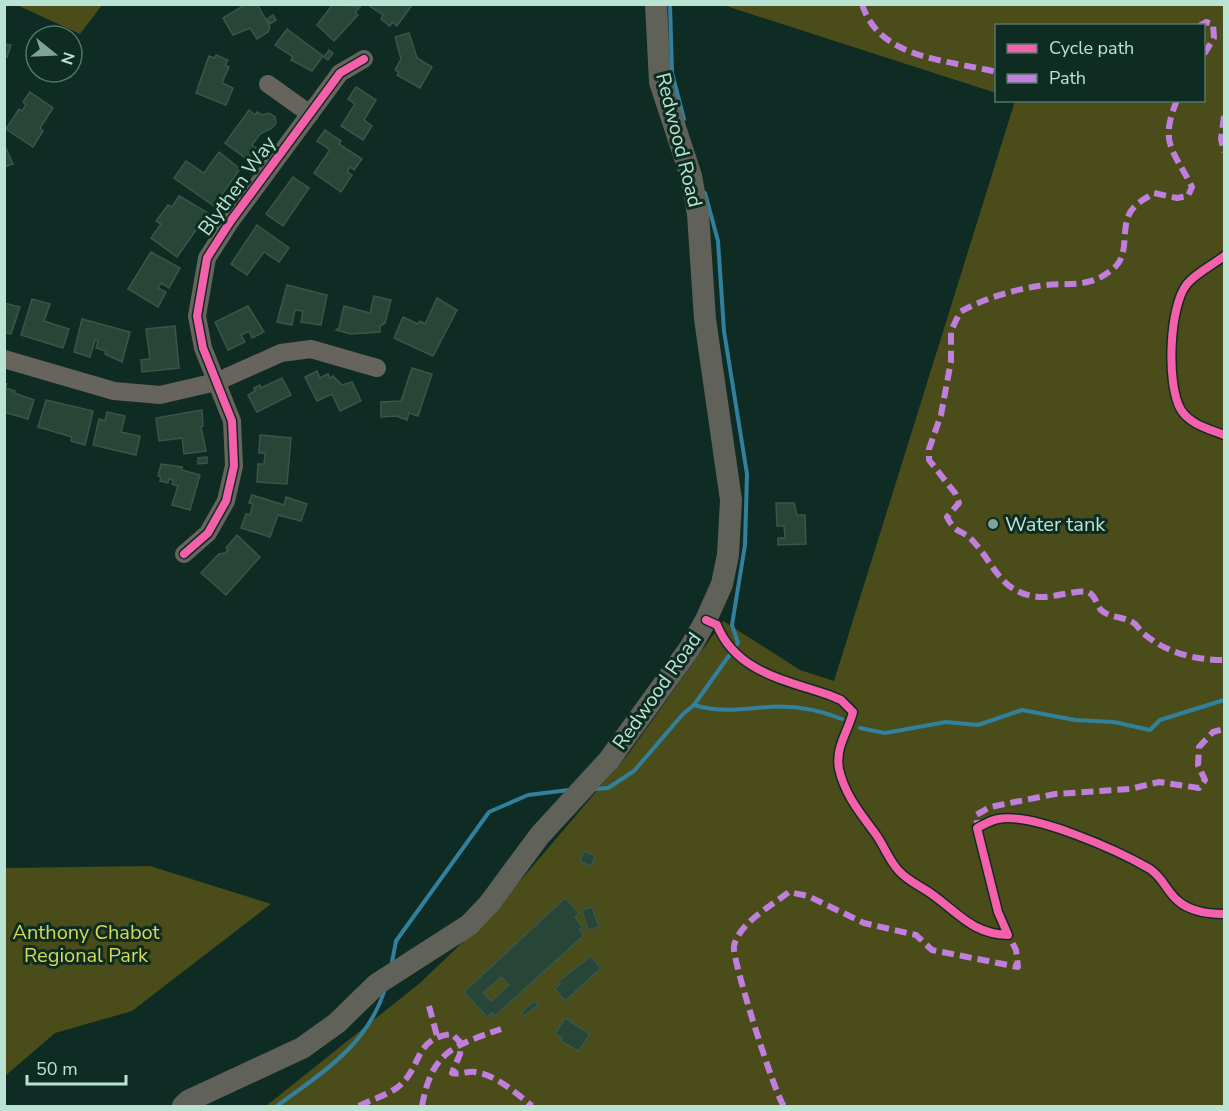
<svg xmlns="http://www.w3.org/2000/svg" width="1229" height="1111" font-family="'Nunito Sans',sans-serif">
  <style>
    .green { fill: #4a4d1a }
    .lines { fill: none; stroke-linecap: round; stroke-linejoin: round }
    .stream { stroke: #31809e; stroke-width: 4 }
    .building { fill: #274637; stroke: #3b5648; stroke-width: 1.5; fill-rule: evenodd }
    .minor { stroke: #67635d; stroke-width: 18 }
    .major { stroke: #60625a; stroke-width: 22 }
    .quiet { stroke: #c07fdc; stroke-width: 6; stroke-dasharray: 12 6; stroke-linecap: butt }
    .cycleway-casing { stroke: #0e2c22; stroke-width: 11 }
    .cycleway { stroke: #f560ab; stroke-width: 8 }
    .poi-dot { fill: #7da496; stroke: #0e2c22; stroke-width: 2 }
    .labels { text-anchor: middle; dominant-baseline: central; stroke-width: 6; stroke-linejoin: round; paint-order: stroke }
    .street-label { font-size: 20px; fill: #b9e4d3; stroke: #0e2c22 }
    .poi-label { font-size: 20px; fill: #b9e4d3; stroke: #0e2c22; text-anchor: start }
    .park-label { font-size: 20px; fill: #d9d856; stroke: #0e2c22 }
  </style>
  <rect width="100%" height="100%" fill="#0e2c24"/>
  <g class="green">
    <path d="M 17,5 L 102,4 L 102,5 L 80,34 Z"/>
    <path d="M 723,5 L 1224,5 L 1224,1106 L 266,1106 L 420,983 L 492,914 L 629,753 L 723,621 L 800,670 L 834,681 L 1015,101 L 1204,100 L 1204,26 L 996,26 L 996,93 Z"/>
    <path d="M 150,866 L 271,904 L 132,1011 L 55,1033 L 5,1076 L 5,868 Z"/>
  </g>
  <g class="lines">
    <g class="stream">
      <path d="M 670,4 L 672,73 L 684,119"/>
      <path d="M 694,705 C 720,713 743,709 768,707 C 793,705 819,710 842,719"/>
      <path d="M 860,728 L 885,733 L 946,722 L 978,725 L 1022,710 L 1075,720 L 1114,722 L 1150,730 L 1160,720 L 1224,700"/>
      <path d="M 595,789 L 608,788 L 634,771 L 683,714 L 694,705 L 738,643 L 732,625 L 745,545 L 747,474 L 724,331 L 718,241 L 705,193"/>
      <path d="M 392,962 L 396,941 L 489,812 L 528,795 L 569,790"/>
      <path d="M 277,1106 C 323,1072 367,1046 385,989"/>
    </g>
  </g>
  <g class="building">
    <path d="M 246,4 L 257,4 L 270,27 L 268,32 L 257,39 L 250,28 L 233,35 L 223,18 Z"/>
    <path d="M 333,4 L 360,7 L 355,12 L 358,15 L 334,41 L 317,25 Z"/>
    <path d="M 368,5 L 411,4 L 412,5 L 397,26 L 392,22 L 390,26 L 381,19 L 383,15 Z"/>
    <path d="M 273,15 L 276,20 L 270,24 L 267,19 Z"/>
    <path d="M 287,29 L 323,56 L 312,71 L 291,60 L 293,57 L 275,45 Z"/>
    <path d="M 409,33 L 417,58 L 432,67 L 420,88 L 397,75 L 399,72 L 395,70 L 401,59 L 395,37 Z"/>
    <path d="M 4,44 L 11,45 L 7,57 L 4,56 Z"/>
    <path d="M 329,50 L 333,53 L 328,60 L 324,57 Z"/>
    <path d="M 216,55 L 228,60 L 225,65 L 229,67 L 222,83 L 233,88 L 226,105 L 196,93 L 209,56 L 215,58 Z"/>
    <path d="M 356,87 L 376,100 L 364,120 L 372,126 L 363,140 L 341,126 L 355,104 L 348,99 Z"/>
    <path d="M 30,92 L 53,108 L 40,128 L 43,131 L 33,147 L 6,129 L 19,109 L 22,111 L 26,105 L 23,102 Z"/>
    <path d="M 249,110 L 255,115 L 257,112 L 262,115 L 269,113 L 275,117 L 276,123 L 272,128 L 260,134 L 252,145 L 256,148 L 248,160 L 225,143 Z"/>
    <path d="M 325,130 L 341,141 L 339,144 L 362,159 L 354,170 L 350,167 L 347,172 L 352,175 L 341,192 L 314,173 L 330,150 L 317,141 Z"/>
    <path d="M 4,144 L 13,164 L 4,167 Z"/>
    <path d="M 219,152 L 240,169 L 214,206 L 174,178 L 186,161 L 204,173 Z"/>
    <path d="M 293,177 L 309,188 L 283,226 L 266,214 Z"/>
    <path d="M 179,196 L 208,213 L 177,257 L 151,238 L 161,224 L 156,221 L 168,205 L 172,207 Z"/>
    <path d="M 257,225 L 289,248 L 279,262 L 264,252 L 247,275 L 231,264 Z"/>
    <path d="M 151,252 L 180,268 L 169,288 L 161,283 L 158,288 L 166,292 L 158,307 L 128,289 Z"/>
    <path d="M 287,285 L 327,295 L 321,325 L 301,322 L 303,311 L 295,310 L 292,325 L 277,322 Z"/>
    <path d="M 374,296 L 391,300 L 385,323 L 380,326 L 380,332 L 351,334 L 336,330 L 339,328 L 344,306 L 370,313 Z"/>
    <path d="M 437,298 L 457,310 L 433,356 L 394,338 L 403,317 L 418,324 L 420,321 L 425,324 Z"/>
    <path d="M 32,299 L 50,304 L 44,321 L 69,329 L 63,348 L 21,335 Z"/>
    <path d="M 4,303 L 20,307 L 11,334 L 4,332 Z"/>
    <path d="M 248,306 L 264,332 L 252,338 L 249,331 L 241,335 L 245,342 L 228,350 L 215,322 Z"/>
    <path d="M 82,319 L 130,332 L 122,362 L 105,354 L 106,351 L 96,348 L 98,341 L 95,340 L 90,357 L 74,352 Z"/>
    <path d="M 175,326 L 179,368 L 142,372 L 141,360 L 150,359 L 146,329 Z"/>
    <path d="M 412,368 L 432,374 L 418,416 L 409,413 L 407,420 L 396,416 L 381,417 L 381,402 L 401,401 Z"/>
    <path d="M 317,371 L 320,378 L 328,374 L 330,378 L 333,376 L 342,385 L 352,382 L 361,401 L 340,411 L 332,394 L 317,401 L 305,377 Z"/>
    <path d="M 282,378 L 291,395 L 257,412 L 248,395 L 255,391 L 254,388 L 260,385 L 261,388 Z"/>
    <path d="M 4,383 L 7,384 L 5,388 L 15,391 L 14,393 L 34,400 L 28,419 L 4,412 Z"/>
    <path d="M 46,400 L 93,411 L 85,445 L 71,441 L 72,437 L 38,427 Z"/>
    <path d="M 202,410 L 203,426 L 201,427 L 206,451 L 184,454 L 182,438 L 159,441 L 156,418 Z"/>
    <path d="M 107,412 L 125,416 L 121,432 L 140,436 L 136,455 L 93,445 L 99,419 L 105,421 Z"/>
    <path d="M 260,435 L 291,438 L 287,484 L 257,482 L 258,464 L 264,464 L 265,453 L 259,453 Z"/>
    <path d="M 207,457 L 207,463 L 198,464 L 198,458 Z"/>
    <path d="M 161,464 L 182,467 L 182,470 L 200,475 L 190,510 L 172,505 L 178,486 L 172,484 L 173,480 L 169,479 L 168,483 L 160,481 L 161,477 L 158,476 Z"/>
    <path d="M 252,495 L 284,505 L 286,497 L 307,504 L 301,521 L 278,515 L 270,537 L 241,528 L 246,514 L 250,515 L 253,504 L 249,503 Z"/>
    <path d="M 776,503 L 794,503 L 797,515 L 805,515 L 806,544 L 778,545 L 778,538 L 785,538 L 784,526 L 777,526 Z"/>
    <path d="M 237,535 L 260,557 L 226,595 L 201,573 L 219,554 L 225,553 L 228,550 L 226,548 Z"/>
    <path d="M 584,851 L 595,856 L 591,866 L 580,861 Z"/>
    <path d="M 565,898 L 579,913 L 575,917 L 583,927 L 579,930 L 584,935 L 495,1016 L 492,1013 L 487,1017 L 464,992 ZM 501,977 L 509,985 L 491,1001 L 483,993 Z"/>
    <path d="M 592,907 L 599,927 L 588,930 L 582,910 Z"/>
    <path d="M 591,956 L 601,968 L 565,1001 L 555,989 L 560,984 L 558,982 Z"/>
    <path d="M 534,1001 L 538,1005 L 524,1016 L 521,1013 Z"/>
    <path d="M 565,1018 L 590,1034 L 579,1051 L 560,1041 L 562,1038 L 555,1034 Z"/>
  </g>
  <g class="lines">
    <g class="minor">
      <path d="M 268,84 L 310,114"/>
      <path d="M 4,359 L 114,391 L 160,395 L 216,382 L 281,353 L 311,349 L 377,368"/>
      <path d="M 184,554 L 208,533 L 226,501 L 234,466 L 232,421 L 203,348 L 197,316 L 207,258 L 230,222 L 340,73 L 364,59"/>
    </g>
    <path class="major" d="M 183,1106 L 188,1101 L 302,1048 L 337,1023 L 377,984 L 469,925 L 489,904 L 540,835 L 609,760 L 690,648 L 706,620 L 722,584 L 728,555 L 731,500 L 705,319 L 698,214 L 691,176 L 660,82 L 656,4"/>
    <g class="quiet">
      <path d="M 862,4 C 879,60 950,60 996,72"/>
      <path d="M 1199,26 L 1206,22 L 1213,24 L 1214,38 L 1204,54"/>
      <path d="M 1177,100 C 1159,144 1173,149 1192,187 L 1188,196 L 1177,198 L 1154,193 C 1148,197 1140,201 1135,206 C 1118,222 1131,251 1116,266 C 1090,291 1067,281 1038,286 C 1013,290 982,299 960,312 L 951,331 L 951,361 L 941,415 L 929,449 L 929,460 L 955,493 L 959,503 L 947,517 C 956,535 962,529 973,541 C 995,565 1000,593 1039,597 C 1053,598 1080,589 1088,592 C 1096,596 1096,604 1101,610 C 1111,619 1126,616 1135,624 C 1138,626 1140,631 1144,634 C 1167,653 1195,660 1224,660"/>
      <path d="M 1224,116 L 1221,139 L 1224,152"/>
      <path d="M 978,832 L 976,815 L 990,807 L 1055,794 L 1130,789 L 1159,782 L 1199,788 L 1205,780 L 1198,765 L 1199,747 L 1213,732 L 1224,729"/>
      <path d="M 429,1006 L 437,1036"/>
      <path d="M 359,1106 C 371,1100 387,1095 398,1087 C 423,1067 413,1038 452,1034 L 461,1043 L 460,1054 L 452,1073 C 460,1075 467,1071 475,1072 C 496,1075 516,1093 532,1106"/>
      <path d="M 422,1106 C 432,1051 453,1046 501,1029"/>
      <path d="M 784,1106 C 776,1098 731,957 734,946 C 739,923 771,906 789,892 L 808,896 L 864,923 L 916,935 L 932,950 L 1018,967 L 1016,950 L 1006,930"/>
    </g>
    <defs>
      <g id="cycleway">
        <path d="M 1224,256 C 1213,265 1196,273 1187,284 C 1169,306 1166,385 1181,410 C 1191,425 1209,429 1224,435"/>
        <path d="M 184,554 L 208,533 L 226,501 L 234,466 L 232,421 L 203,348 L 197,316 L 207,258 L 230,222 L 340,73 L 364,59"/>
        <path d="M 706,620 L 717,625 C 736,672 785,680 829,695 L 841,700 L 853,712 C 848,732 835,747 839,769 C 845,796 862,815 877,836 C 885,848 890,862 899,871 C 909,882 921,886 933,895 C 958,913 973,934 1008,935 L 998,912 L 977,828 C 983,825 991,820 998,819 C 1033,812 1119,851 1150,869 C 1163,878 1166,890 1177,900 C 1189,911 1209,914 1224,914"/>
      </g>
    </defs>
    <use href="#cycleway" class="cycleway-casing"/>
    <use href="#cycleway" class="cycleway"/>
  </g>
  <circle class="poi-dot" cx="993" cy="524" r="6"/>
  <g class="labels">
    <g class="street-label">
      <text transform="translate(679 140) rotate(76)">Redwood Road</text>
      <text transform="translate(237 186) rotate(-54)">Blythen Way</text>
      <text transform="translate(657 691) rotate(-55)">Redwood Road</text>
    </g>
    <g class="poi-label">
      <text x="1005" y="524">Water tank</text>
    </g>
    <g class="park-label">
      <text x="86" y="932">Anthony Chabot<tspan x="86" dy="23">Regional Park</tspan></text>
    </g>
  </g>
  <rect width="1229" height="1111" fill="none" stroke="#b9e4d3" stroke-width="12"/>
  <rect x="995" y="24" width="210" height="78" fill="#0e2c22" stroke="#527669" stroke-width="1.5"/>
  <rect x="1007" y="44" width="30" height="9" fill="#f560ab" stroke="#527669" stroke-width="1.5"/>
  <text x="1049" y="54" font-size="18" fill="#b9e4d3">Cycle path</text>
  <rect x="1007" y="74" width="30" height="9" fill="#c07fdc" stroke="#527669" stroke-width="1.5"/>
  <text x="1049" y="84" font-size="18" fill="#b9e4d3">Path</text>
  <g transform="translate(54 54) rotate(108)"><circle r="28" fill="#0e2c22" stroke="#527669" stroke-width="1.5"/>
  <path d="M0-4.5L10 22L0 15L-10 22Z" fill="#7da496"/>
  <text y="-9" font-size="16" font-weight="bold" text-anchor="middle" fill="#b9e4d3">N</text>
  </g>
  <path d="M27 1075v9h99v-9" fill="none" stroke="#b9e4d3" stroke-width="3"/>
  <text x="36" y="1075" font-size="18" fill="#b9e4d3" stroke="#0e2c22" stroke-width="4.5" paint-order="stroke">50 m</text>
</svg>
